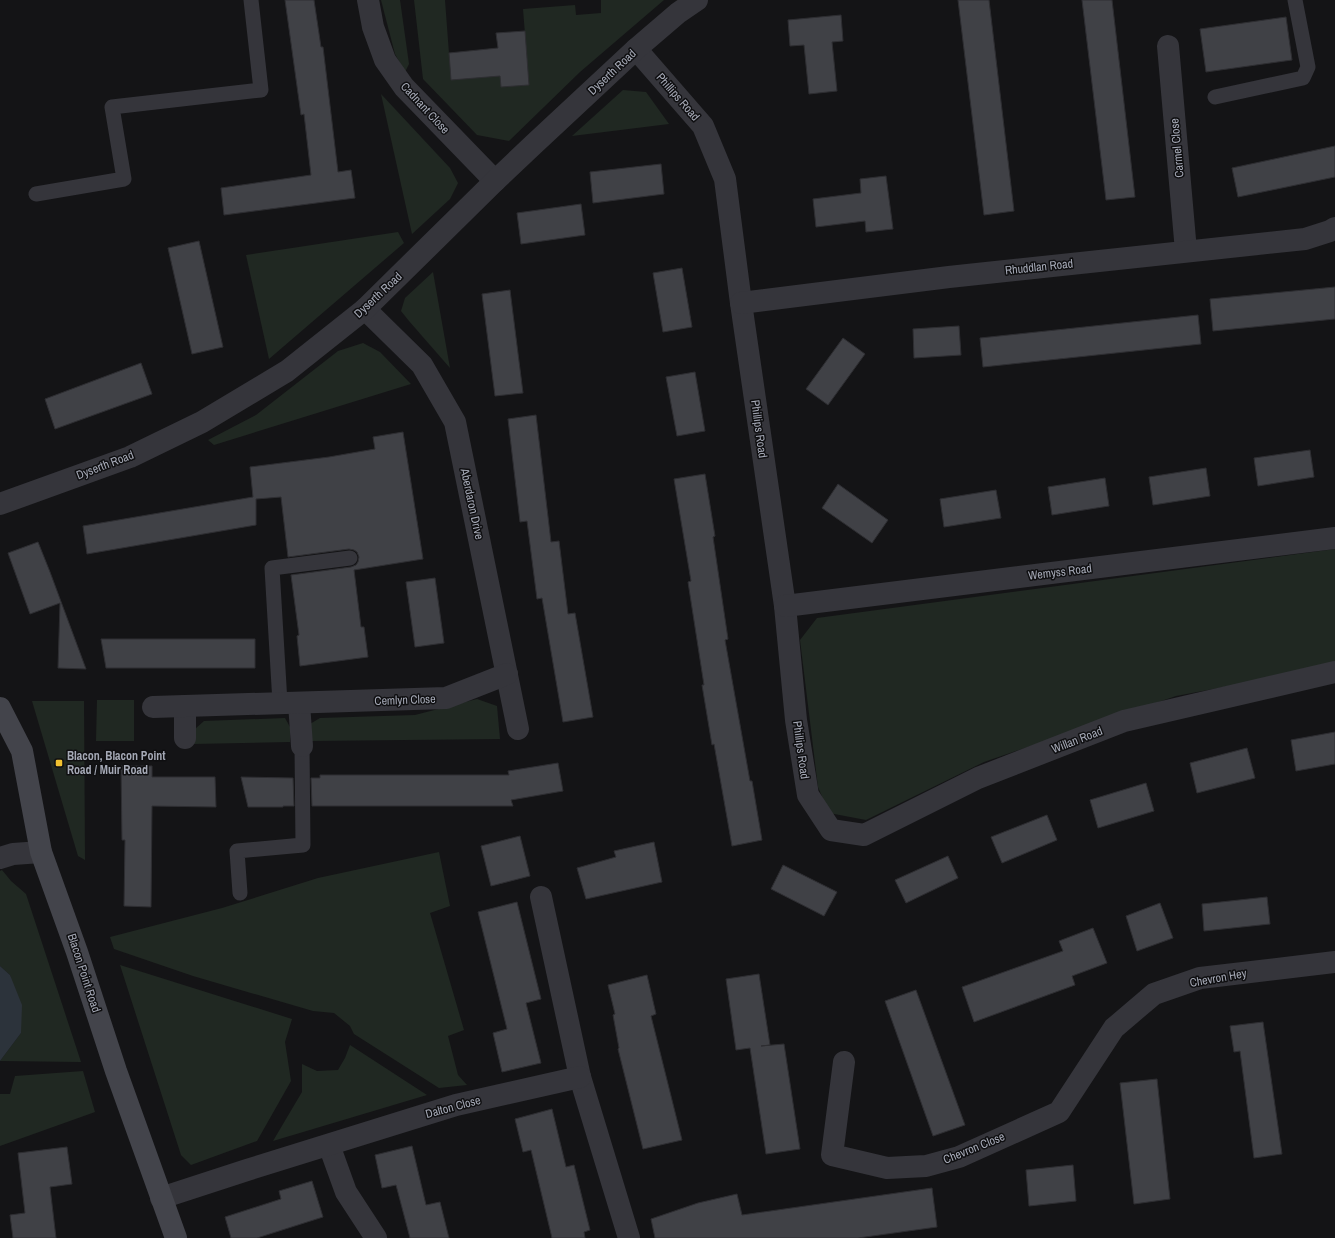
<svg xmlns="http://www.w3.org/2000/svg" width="1335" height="1238" font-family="'Archivo Narrow',sans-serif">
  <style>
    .green { fill: #202822 }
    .water { fill: #2c333b }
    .building { fill: #404146; stroke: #2e2e32 }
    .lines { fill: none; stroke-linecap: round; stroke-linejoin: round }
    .lane { stroke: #35353b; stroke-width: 15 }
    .street { stroke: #35353b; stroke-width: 22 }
    .secondary { stroke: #43444b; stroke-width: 22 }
    .poi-dot { fill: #f1c230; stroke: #0f0f11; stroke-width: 1.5 }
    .labels { text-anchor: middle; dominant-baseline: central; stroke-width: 3; stroke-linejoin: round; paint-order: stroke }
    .street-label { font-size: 12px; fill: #a5a9b6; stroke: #0f0f11 }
    .poi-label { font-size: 12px; font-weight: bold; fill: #a5a9b6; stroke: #0f0f11; text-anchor: start }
  </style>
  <rect width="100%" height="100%" fill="#141416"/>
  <g class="green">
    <path d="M 381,0 L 400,0 L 409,64 L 405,72 L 395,54 Z"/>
    <path d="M 414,0 L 445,0 L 451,80 L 500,76 L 529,85 L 523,9 L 575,5 L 576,15 L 601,13 L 601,0 L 664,0 L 580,72 L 509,141 L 477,135 L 423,79 Z"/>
    <path d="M 623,90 L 646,92 L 669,124 L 572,136 Z"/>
    <path d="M 381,94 L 450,168 L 458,183 L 450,199 L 412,234 Z"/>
    <path d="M 398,232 L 404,243 L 269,359 L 246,255 Z"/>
    <path d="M 433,272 L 450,368 L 409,321 L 401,311 L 405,298 Z"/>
    <path d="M 363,343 L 380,352 L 411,384 L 214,445 L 208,440 L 256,415 L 338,351 Z"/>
    <path d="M 1335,549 L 1335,666 L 1176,696 L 984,762 L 866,820 L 829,813 L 818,787 L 800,640 L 817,618 Z"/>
    <path d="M 477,699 L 497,706 L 500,739 L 311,741 L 310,724 L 320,718 L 415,715 Z"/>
    <path d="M 97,700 L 134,700 L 134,741 L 96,741 Z"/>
    <path d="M 32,701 L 84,701 L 85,860 L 78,856 Z"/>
    <path d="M 285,718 L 290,727 L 290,742 L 193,744 L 195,729 L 204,721 Z"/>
    <path d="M 439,852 L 450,906 L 430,913 L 464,1030 L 448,1036 L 458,1075 L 467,1085 L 439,1088 L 354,1034 L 350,1026 L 334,1013 L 313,1011 L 193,976 L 114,949 L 110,937 L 222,908 L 318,878 Z"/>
    <path d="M 2,870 L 11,881 L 26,894 L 81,1062 L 0,1061 L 21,1033 L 10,975 L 0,966 L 0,871 Z"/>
    <path d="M 120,965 L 292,1019 L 285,1042 L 291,1081 L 257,1141 L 191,1165 L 181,1155 Z"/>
    <path d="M 350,1045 L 427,1095 L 273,1141 L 302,1092 L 302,1064 L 317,1071 L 338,1070 L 345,1058 Z"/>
    <path d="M 83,1071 L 95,1112 L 0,1146 L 0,1094 L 10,1094 L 15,1076 Z"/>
  </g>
  <path class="water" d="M 0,966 L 10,975 L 22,1005 L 21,1033 L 0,1061 Z"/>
  <g class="building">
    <path d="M 285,0 L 314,0 L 321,47 L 323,47 L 338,172 L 351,170 L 355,198 L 224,215 L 221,188 L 311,175 L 304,114 L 301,115 Z"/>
    <path d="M 958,0 L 989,0 L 1014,211 L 984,215 Z"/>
    <path d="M 1082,0 L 1112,0 L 1135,197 L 1106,200 Z"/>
    <path d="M 841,15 L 843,41 L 832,42 L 837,91 L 809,94 L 804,45 L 790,46 L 788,20 Z"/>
    <path d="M 1286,17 L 1292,60 L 1206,72 L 1200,29 Z"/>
    <path d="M 525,31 L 529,85 L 501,87 L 500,76 L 451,80 L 449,53 L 498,48 L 496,33 Z"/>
    <path d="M 1335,146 L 1335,177 L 1238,197 L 1232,168 Z"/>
    <path d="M 661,164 L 664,194 L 593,203 L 590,172 Z"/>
    <path d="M 886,176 L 893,229 L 866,232 L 865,221 L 816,227 L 813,199 L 861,193 L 860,179 Z"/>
    <path d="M 581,204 L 585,235 L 521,244 L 517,213 Z"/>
    <path d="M 199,241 L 223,347 L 192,354 L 168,248 Z"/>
    <path d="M 682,268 L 692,327 L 663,332 L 653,273 Z"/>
    <path d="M 1335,287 L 1335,319 L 1213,331 L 1210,299 Z"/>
    <path d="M 510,290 L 523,393 L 495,396 L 482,294 Z"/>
    <path d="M 1198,315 L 1201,344 L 983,367 L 980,338 Z"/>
    <path d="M 959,326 L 961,355 L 914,358 L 913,329 Z"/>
    <path d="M 843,338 L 865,354 L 828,405 L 806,389 Z"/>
    <path d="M 141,363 L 152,394 L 55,429 L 45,399 Z"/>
    <path d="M 695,372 L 705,431 L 677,436 L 666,377 Z"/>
    <path d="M 536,415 L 551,542 L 559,541 L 568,614 L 575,613 L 593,717 L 563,722 L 542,598 L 537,599 L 527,521 L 520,522 L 508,419 Z"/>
    <path d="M 403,432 L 423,559 L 354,570 L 361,627 L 364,627 L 368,657 L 300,666 L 297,636 L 299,635 L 291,575 L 351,567 L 356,565 L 358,562 L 359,557 L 357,552 L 354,550 L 349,549 L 288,557 L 281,497 L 256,499 L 256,525 L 87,554 L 83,526 L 253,497 L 250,467 L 329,457 L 375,449 L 373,437 Z"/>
    <path d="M 1310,450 L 1314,477 L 1258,486 L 1254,458 Z"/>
    <path d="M 1206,468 L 1210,496 L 1153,505 L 1149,477 Z"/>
    <path d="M 705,474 L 715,536 L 713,537 L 728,639 L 725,640 L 750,781 L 752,781 L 762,840 L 732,846 L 714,744 L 712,745 L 702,685 L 704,685 L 688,582 L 691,581 L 674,479 Z"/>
    <path d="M 1105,478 L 1109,506 L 1052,515 L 1048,487 Z"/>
    <path d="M 838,484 L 888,520 L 872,543 L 822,508 Z"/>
    <path d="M 996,490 L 1001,518 L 944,527 L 940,499 Z"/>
    <path d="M 38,542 L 50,572 L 86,669 L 58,668 L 60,603 L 30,614 L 8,553 Z"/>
    <path d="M 435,578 L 444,643 L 415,647 L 406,582 Z"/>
    <path d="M 101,639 L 255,639 L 255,668 L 106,668 Z"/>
    <path d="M 1335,732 L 1335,764 L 1296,771 L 1291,740 Z"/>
    <path d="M 1247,748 L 1255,778 L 1197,793 L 1190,763 Z"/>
    <path d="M 558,763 L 563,791 L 511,800 L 513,806 L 312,806 L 311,778 L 320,778 L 320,775 L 509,775 L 508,771 Z"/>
    <path d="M 121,766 L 152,766 L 152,777 L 215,777 L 216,807 L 152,806 L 151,907 L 124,906 L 125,840 L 122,840 Z"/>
    <path d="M 241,777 L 293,778 L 294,806 L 283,806 L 283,807 L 248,807 Z"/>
    <path d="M 1146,783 L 1154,811 L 1098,828 L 1090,800 Z"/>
    <path d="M 1047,815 L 1057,840 L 1002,863 L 991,837 Z"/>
    <path d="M 520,836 L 530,876 L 491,886 L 481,846 Z"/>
    <path d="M 654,842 L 662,882 L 586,899 L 577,868 L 616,857 L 614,851 Z"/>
    <path d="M 948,856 L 958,878 L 906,903 L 895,880 Z"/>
    <path d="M 783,865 L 837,892 L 824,916 L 771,889 Z"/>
    <path d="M 1267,897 L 1270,924 L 1204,931 L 1202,904 Z"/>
    <path d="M 517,902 L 541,999 L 526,1003 L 541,1063 L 502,1072 L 493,1033 L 507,1029 L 478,912 Z"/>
    <path d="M 1160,903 L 1173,938 L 1137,951 L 1126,916 Z"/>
    <path d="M 1093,928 L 1107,963 L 1072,976 L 1075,985 L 974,1022 L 962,987 L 1063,951 L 1059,941 Z"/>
    <path d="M 759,974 L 770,1045 L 761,1046 L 784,1044 L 800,1149 L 766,1154 L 750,1048 L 736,1050 L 726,979 Z"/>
    <path d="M 647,975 L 656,1014 L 651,1016 L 682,1140 L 643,1149 L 618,1049 L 619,1048 L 613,1015 L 615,1014 L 608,985 Z"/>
    <path d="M 916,990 L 965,1125 L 933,1136 L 885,1001 Z"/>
    <path d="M 1263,1022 L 1282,1154 L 1254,1158 L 1240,1051 L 1234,1052 L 1230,1026 Z"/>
    <path d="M 1157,1079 L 1170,1199 L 1134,1204 L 1120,1083 Z"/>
    <path d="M 552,1109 L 566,1167 L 574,1165 L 590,1230 L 584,1232 L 585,1238 L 552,1238 L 531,1150 L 523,1152 L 515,1119 Z"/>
    <path d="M 412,1146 L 426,1205 L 440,1202 L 449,1238 L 410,1238 L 396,1185 L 382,1188 L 375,1155 Z"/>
    <path d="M 67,1147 L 72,1184 L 50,1187 L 56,1238 L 13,1238 L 10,1215 L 25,1213 L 18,1153 Z"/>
    <path d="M 1073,1165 L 1076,1201 L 1029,1206 L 1026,1170 Z"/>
    <path d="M 312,1181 L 323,1217 L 257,1238 L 231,1238 L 225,1217 L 281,1199 L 279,1191 Z"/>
    <path d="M 932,1188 L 937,1227 L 858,1238 L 655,1238 L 651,1219 L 698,1203 L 737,1194 L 742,1215 Z"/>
  </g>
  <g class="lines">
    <g class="lane">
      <path d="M 1215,97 L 1303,78 L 1308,67 L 1295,0"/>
      <path d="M 36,194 L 124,179 L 112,107 L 261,90 L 251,0"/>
      <path d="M 280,703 L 272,568 L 350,558"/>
      <path d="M 240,893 L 237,851 L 303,845 L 302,746"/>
    </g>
    <g class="street">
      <path d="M 368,0 L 373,27 L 385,60 L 404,87 L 495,181"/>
      <path d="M 1168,46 L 1186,251"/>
      <path d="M 636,49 L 703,126 L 725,179 L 741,303 L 785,606 L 796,720 L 808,795 L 831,830 L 864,835 L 978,778 L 1124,721 L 1335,672"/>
      <path d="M 741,303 L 949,277 L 1305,239 L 1330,231 L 1335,228"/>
      <path d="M 365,309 L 422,365 L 455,422 L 518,729"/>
      <path d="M 0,504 L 130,457 L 202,422 L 287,371 L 365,309 L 495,181 L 533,145 L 636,49 L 678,13 L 697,0"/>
      <path d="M 785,606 L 1335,538"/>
      <path d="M 299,703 L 302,746"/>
      <path d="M 185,706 L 185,738"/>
      <path d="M 153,707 L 446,698 L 507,674"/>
      <path d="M 0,858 L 13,854 L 41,852"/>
      <path d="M 541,897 L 580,1077 L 629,1238"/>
      <path d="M 844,1062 L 832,1155 L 887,1168 L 926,1166 L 959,1157 L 1059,1112 L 1114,1028 L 1154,994 L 1200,978 L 1335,962"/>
      <path d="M 329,1145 L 346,1192 L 376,1238"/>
      <path d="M 161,1198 L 247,1170 L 456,1105 L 580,1077"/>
    </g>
    <path class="secondary" d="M 0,708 L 22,751 L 41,852 L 77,952 L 116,1071 L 176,1238"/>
  </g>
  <rect class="poi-dot" x="55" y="759" width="8" height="8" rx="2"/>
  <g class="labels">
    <g class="street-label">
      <text transform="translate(612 72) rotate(-43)">Dyserth Road</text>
      <text transform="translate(678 97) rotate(49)">Phillips Road</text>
      <text transform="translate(425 108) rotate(47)">Cadnant Close</text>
      <text transform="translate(1177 148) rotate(-95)">Carmel Close</text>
      <text transform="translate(1039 267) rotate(-6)">Rhuddlan Road</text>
      <text transform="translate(378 295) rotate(-43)">Dyserth Road</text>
      <text transform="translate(759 429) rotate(82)">Phillips Road</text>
      <text transform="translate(105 465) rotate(-21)">Dyserth Road</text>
      <text transform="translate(472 504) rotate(78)">Aberdaron Drive</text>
      <text transform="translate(1060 572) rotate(-7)">Wemyss Road</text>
      <text transform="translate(405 700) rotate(-2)">Cemlyn Close</text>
      <text transform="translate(1077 740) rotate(-21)">Willan Road</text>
      <text transform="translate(801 750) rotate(82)">Phillips Road</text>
      <text transform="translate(84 973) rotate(72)">Blacon Point Road</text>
      <text transform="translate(1218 978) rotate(-10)">Chevron Hey</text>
      <text transform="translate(453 1107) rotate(-15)">Dalton Close</text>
      <text transform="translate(974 1148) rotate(-22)">Chevron Close</text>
    </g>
    <g class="poi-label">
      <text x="67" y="756">Blacon, Blacon Point<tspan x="67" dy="14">Road / Muir Road</tspan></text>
    </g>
  </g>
</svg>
